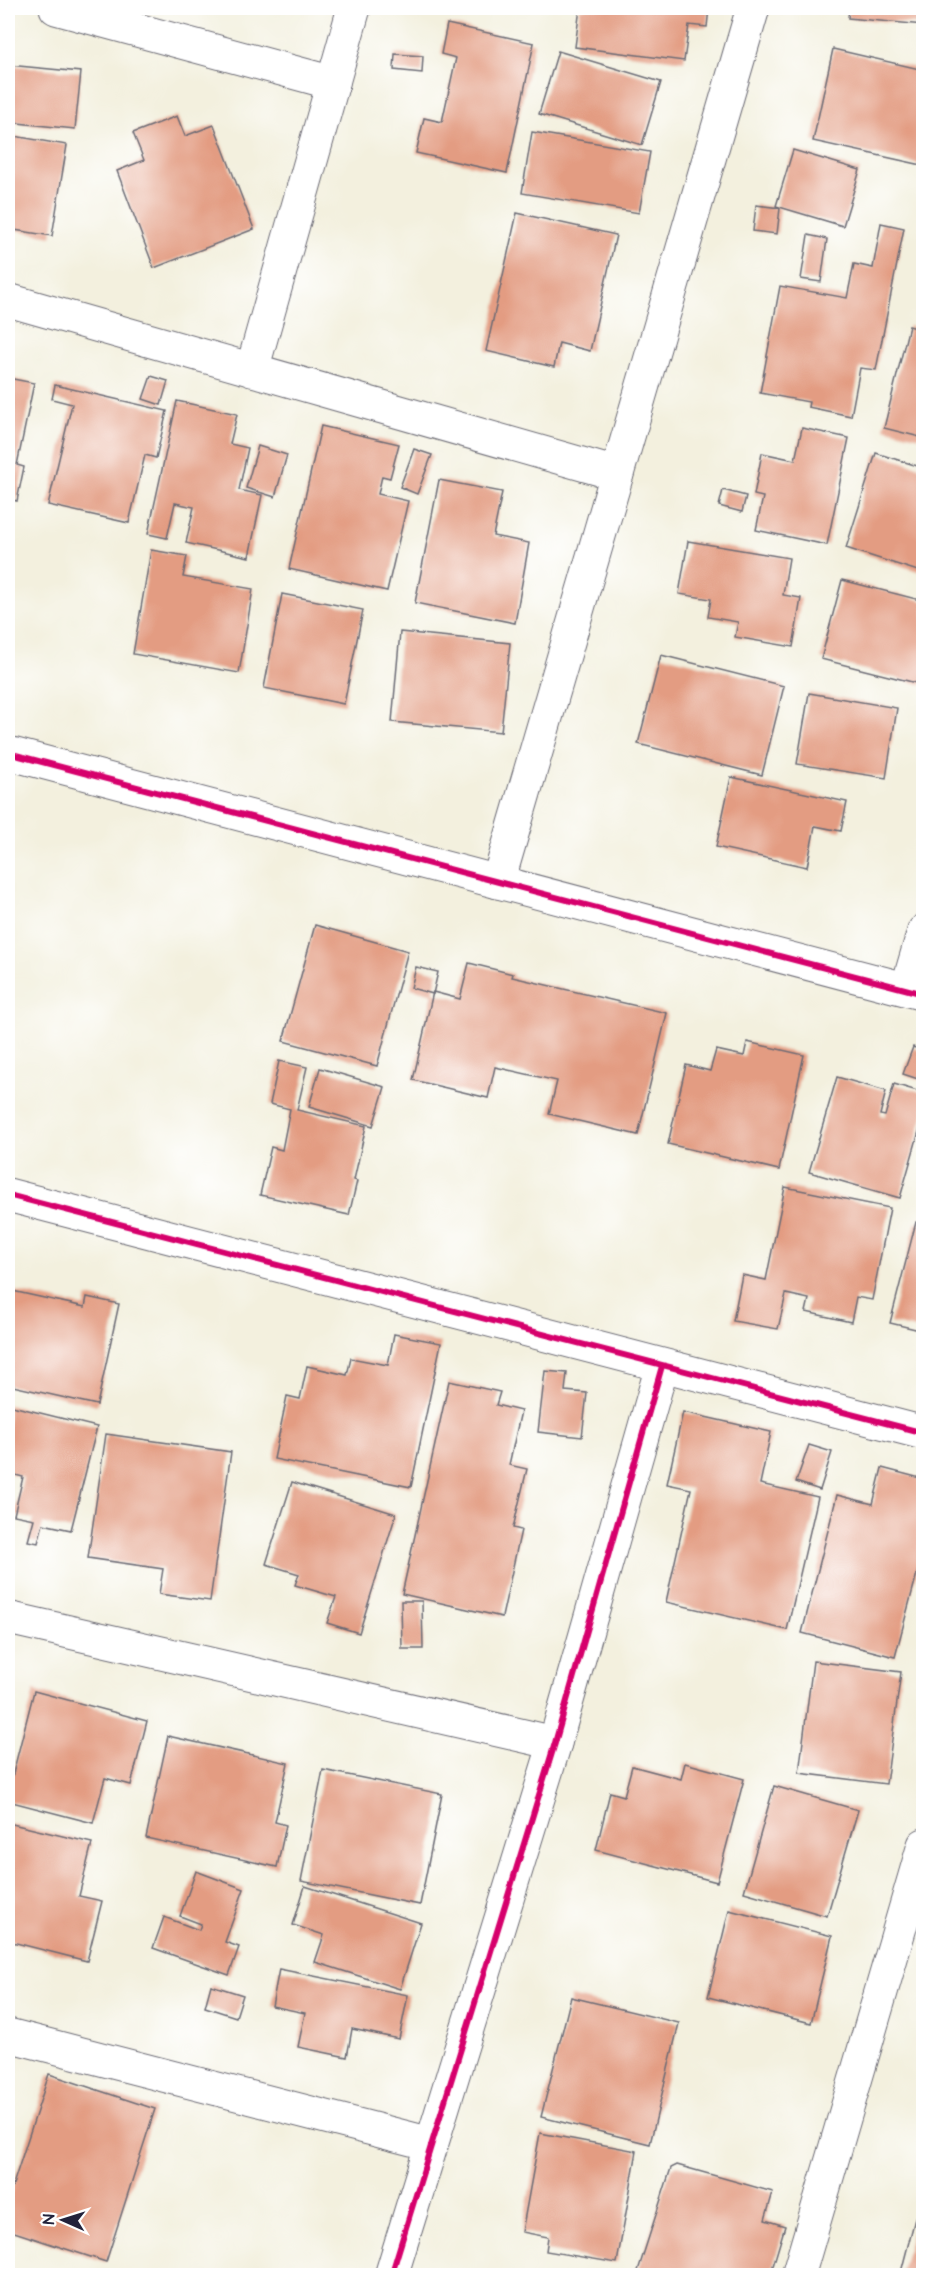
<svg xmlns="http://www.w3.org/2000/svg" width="931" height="2283" font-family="'Architects Daughter',sans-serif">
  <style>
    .building { fill: #e39c82 }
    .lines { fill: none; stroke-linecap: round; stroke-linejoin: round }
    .street-casing { stroke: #6b6a74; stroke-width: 35 }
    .street { stroke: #fff; stroke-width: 33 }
    .cycleway-casing { stroke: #fff; stroke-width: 10 }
    .cycleway { stroke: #d6006c; stroke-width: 6 }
  </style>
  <rect width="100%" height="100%" fill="#fff"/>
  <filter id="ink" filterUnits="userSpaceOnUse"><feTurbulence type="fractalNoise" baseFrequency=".0167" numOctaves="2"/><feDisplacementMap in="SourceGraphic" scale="12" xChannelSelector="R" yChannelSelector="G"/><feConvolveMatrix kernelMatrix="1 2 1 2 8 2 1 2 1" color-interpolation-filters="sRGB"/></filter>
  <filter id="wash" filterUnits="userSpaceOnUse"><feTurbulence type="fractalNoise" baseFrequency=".008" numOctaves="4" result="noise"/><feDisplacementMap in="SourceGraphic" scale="24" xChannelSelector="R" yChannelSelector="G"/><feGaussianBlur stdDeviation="1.35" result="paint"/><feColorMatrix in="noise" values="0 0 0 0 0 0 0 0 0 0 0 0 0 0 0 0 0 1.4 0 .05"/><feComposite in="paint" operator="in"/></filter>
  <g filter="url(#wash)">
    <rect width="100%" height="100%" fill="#f3f0de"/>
    <g id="blocks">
      <g class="building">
        <path d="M 580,8 L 709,8 L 707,27 L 689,25 L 684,61 L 575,47 Z"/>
        <path d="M 849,8 L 924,8 L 924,25 L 848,18 Z"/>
        <path d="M 447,24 L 534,43 L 507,173 L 416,153 L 424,118 L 442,122 L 456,58 L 441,54 Z"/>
        <path d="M 833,49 L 924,70 L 922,165 L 813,141 Z"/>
        <path d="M 558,51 L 661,82 L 642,145 L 539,114 Z"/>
        <path d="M 395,54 L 423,56 L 422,73 L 394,70 Z"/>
        <path d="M 8,65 L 81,72 L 75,129 L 8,122 Z"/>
        <path d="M 177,116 L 185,136 L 214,125 L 254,229 L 154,268 L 117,171 L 144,160 L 133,133 Z"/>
        <path d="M 532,132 L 650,152 L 639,213 L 522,193 Z"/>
        <path d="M 8,135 L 67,145 L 52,236 L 8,229 Z"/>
        <path d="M 793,150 L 860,170 L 843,226 L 776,206 Z"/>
        <path d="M 756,205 L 780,208 L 777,234 L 753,231 Z"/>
        <path d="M 517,213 L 616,235 L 590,351 L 559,343 L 554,367 L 486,351 Z"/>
        <path d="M 881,223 L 904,228 L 876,370 L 860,368 L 851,416 L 808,407 L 809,402 L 760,393 L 780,286 L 847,298 L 854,264 L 873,268 Z"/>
        <path d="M 808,235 L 827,239 L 821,282 L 801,279 Z"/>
        <path d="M 909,326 L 924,330 L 924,438 L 884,428 Z"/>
        <path d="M 151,376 L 168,381 L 161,405 L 143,399 Z"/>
        <path d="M 8,378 L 34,383 L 17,465 L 24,467 L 17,501 L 8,499 Z"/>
        <path d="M 55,385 L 167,411 L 156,458 L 145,455 L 129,523 L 48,505 L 72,404 L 52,399 Z"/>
        <path d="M 177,401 L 237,414 L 230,444 L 248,448 L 239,490 L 262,495 L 249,557 L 186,543 L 194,507 L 175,503 L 167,538 L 148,534 Z"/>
        <path d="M 321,426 L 399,444 L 390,478 L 382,476 L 378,494 L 408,501 L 387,591 L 289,569 Z"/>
        <path d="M 802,428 L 849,438 L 827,545 L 756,530 L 763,497 L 754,495 L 762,453 L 795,460 Z"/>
        <path d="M 258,446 L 287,455 L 275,497 L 246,488 Z"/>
        <path d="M 414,449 L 432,455 L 417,494 L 400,487 Z"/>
        <path d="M 876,453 L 924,468 L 924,573 L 846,548 Z"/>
        <path d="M 439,480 L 502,492 L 493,536 L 529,543 L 515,623 L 415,603 Z"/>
        <path d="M 723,490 L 746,496 L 742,512 L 719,506 Z"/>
        <path d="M 688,541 L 789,558 L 783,595 L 801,598 L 793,647 L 735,637 L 738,622 L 708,617 L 711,599 L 679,594 Z"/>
        <path d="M 151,550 L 187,556 L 183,577 L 253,589 L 239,673 L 133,654 Z"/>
        <path d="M 842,580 L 924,601 L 924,685 L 821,659 Z"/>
        <path d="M 282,594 L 363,610 L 344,704 L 264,688 Z"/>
        <path d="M 400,632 L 510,643 L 501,732 L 392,722 Z"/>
        <path d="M 661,655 L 784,686 L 762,775 L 638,744 Z"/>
        <path d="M 809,693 L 897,708 L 886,778 L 797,764 Z"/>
        <path d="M 731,777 L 847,802 L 841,831 L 815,826 L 807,867 L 716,847 Z"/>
        <path d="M 315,925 L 408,951 L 377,1066 L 283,1041 Z"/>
        <path d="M 469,963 L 513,974 L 512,977 L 667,1013 L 638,1135 L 549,1114 L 557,1081 L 495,1067 L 488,1098 L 413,1080 L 433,992 L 460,999 Z"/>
        <path d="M 416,967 L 438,972 L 433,994 L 411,988 Z"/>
        <path d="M 747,1042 L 804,1055 L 779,1170 L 668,1144 L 686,1065 L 710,1071 L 716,1050 L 744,1056 Z"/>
        <path d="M 913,1047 L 924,1051 L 924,1081 L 903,1074 Z"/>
        <path d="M 279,1061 L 307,1067 L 297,1110 L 366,1126 L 354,1180 L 357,1181 L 349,1215 L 260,1195 L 271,1147 L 282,1150 L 290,1109 L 270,1104 Z"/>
        <path d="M 320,1068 L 385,1087 L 373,1126 L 309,1107 Z"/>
        <path d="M 837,1077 L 886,1091 L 880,1115 L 885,1116 L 894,1084 L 924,1093 L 924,1114 L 900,1198 L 809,1172 Z"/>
        <path d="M 785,1187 L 890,1208 L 872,1300 L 856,1297 L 851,1322 L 806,1312 L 809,1299 L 786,1294 L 778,1329 L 733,1321 L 742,1275 L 766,1280 Z"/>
        <path d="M 916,1222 L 924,1223 L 924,1331 L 890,1323 Z"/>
        <path d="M 8,1290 L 85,1307 L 87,1297 L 119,1304 L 97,1405 L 8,1385 Z"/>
        <path d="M 394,1334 L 441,1343 L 411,1487 L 274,1459 L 287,1396 L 300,1399 L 307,1366 L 347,1375 L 351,1358 L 388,1365 Z"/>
        <path d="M 545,1371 L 567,1373 L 565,1391 L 587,1393 L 582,1437 L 538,1432 Z"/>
        <path d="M 449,1381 L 500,1392 L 496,1405 L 521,1411 L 509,1465 L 527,1469 L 513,1528 L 521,1530 L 502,1617 L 402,1594 Z"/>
        <path d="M 8,1405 L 97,1427 L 71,1530 L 43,1524 L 38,1543 L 28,1541 L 34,1519 L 14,1515 L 23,1477 L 8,1473 Z"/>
        <path d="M 683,1412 L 771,1432 L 760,1484 L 818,1497 L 787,1630 L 666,1602 L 691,1489 L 667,1484 Z"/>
        <path d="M 106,1434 L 231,1452 L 210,1601 L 159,1594 L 163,1569 L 88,1558 Z"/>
        <path d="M 809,1445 L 832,1452 L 820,1490 L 796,1482 Z"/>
        <path d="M 882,1468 L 924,1479 L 924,1547 L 895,1657 L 802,1633 L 837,1495 L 873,1504 Z"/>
        <path d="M 292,1482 L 396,1514 L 359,1633 L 327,1623 L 336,1597 L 295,1585 L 299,1574 L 266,1564 Z"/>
        <path d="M 401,1601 L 422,1601 L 423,1649 L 402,1649 Z"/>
        <path d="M 813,1661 L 901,1672 L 886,1784 L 799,1773 Z"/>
        <path d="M 34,1691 L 147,1721 L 131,1785 L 105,1778 L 93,1823 L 8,1801 L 8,1793 Z"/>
        <path d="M 168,1736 L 288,1763 L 275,1822 L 286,1825 L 277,1867 L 146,1838 Z"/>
        <path d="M 685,1763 L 744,1779 L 717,1882 L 596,1850 L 610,1792 L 624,1796 L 632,1766 L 681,1779 Z"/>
        <path d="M 323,1770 L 442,1794 L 420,1905 L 301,1881 Z"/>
        <path d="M 774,1786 L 858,1810 L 827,1916 L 744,1892 Z"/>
        <path d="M 8,1823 L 92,1843 L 79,1896 L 102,1901 L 87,1961 L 8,1941 Z"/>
        <path d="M 196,1871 L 244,1889 L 225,1942 L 239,1947 L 229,1975 L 153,1948 L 164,1917 L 199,1930 L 201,1924 L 180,1916 Z"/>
        <path d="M 305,1886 L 421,1923 L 400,1989 L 315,1962 L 324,1935 L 293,1925 Z"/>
        <path d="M 729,1910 L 832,1936 L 811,2023 L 708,1997 Z"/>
        <path d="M 279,1969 L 408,1995 L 399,2039 L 352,2029 L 347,2057 L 298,2047 L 305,2013 L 272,2006 Z"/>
        <path d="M 211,1985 L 243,1995 L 236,2017 L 205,2007 Z"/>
        <path d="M 571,1997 L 679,2023 L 650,2144 L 541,2117 Z"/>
        <path d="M 49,2074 L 155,2109 L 106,2262 L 8,2230 L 8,2200 Z"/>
        <path d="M 540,2133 L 637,2151 L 617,2263 L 546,2251 L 548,2237 L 522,2232 Z"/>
        <path d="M 677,2165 L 773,2192 L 765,2220 L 785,2226 L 770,2276 L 637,2274 L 671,2168 Z"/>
        <path d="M 923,2188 L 924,2276 L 900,2276 Z"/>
      </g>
    </g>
  </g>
  <g filter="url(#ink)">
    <use href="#blocks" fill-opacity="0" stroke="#6b6a74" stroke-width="1.5"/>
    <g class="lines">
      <defs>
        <g id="street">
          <path d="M 56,8 L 333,83"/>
          <path d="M 8,300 L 617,474"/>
          <path d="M 252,370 L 354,8"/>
          <path d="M 8,753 L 924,994"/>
          <path d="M 498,882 L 753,8"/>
          <path d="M 907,989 L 924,931"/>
          <path d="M 8,1195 L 924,1433"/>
          <path d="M 8,1618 L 555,1743"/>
          <path d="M 8,2035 L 431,2144"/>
          <path d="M 391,2276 L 555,1743 L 662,1366"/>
          <path d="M 798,2276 L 924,1845"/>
        </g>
      </defs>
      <use href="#street" class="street-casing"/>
      <use href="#street" class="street"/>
      <defs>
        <g id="cycleway">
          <path d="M 8,753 L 924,994"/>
          <path d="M 8,1195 L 924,1433"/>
          <path d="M 391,2276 L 555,1743 L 662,1366"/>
        </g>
      </defs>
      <use href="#cycleway" class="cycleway-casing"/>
      <use href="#cycleway" class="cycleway"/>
    </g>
  </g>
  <rect width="931" height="2283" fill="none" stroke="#fff" stroke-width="30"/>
  <g transform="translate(63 2220) rotate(273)" stroke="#ffffff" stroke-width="4.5" paint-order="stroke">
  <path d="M0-4.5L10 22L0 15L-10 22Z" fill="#22223b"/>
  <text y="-9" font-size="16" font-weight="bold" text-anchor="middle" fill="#22223b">N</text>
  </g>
</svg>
